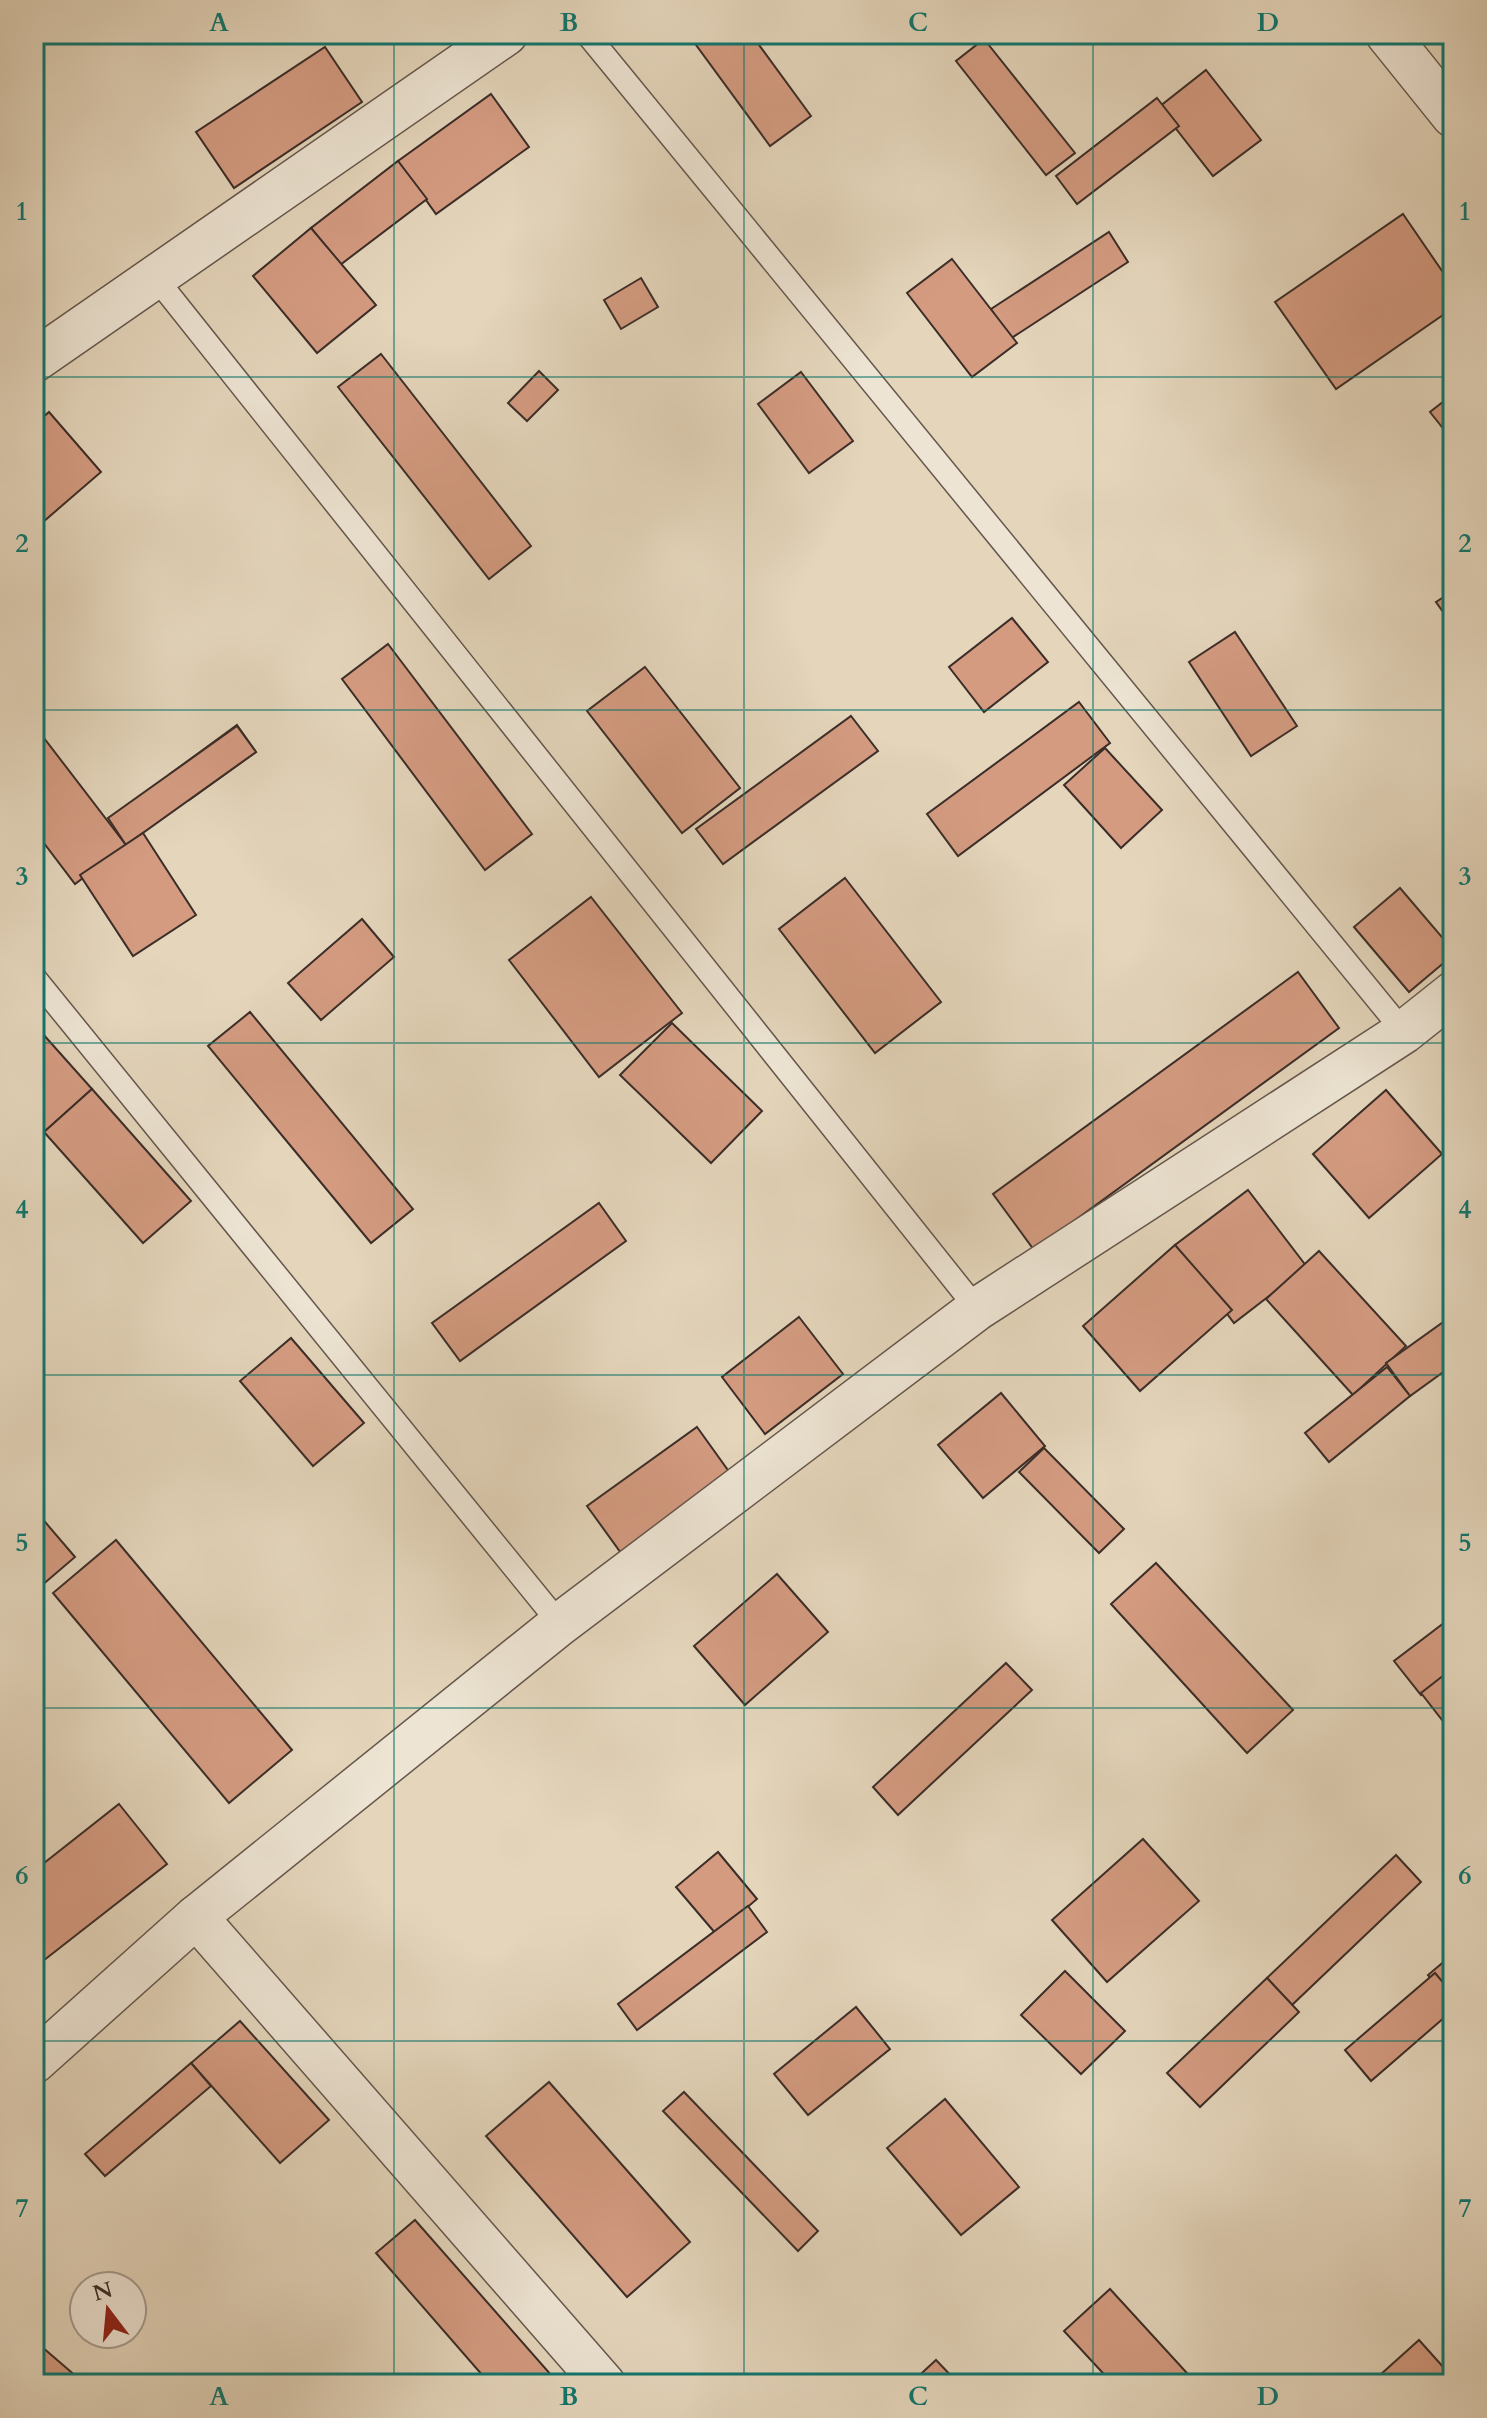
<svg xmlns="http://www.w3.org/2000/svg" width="1487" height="2418" font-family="Cardo,serif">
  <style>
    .building { fill: #d49b81; stroke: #3b2d28; stroke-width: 2 }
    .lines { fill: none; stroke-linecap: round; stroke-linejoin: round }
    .service-casing { stroke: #65574d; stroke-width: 25 }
    .minor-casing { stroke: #65574d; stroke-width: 45 }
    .service { stroke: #ede4d3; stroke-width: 22 }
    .minor { stroke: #ede4d3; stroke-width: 42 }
    .grid { fill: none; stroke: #0f766e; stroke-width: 2; stroke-opacity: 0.55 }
    .neatline { fill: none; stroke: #0f766e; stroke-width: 3 }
    .grid-label { font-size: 26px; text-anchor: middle; font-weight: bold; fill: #0f766e }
  </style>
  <rect width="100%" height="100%" fill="#e4d5bb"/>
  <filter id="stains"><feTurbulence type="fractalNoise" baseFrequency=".0025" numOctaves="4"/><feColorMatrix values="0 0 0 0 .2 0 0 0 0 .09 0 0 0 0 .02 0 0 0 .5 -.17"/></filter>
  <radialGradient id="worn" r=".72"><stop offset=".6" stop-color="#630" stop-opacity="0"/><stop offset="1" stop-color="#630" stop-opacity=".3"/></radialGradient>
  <g class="building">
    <path d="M 688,34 L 751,34 L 811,116 L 770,146 Z"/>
    <path d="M 984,39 L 1075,153 L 1046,175 L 956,61 Z"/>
    <path d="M 325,47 L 362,102 L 234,188 L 196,132 Z"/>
    <path d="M 1206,70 L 1261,140 L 1213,176 L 1159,107 Z"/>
    <path d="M 491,94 L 529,147 L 436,214 L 398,161 Z"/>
    <path d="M 1157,98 L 1179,126 L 1077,204 L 1056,176 Z"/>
    <path d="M 398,161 L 427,199 L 340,265 L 311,228 Z"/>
    <path d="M 1403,214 L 1453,287 L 1453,308 L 1336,389 L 1275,302 Z"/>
    <path d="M 311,228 L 376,305 L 317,353 L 253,276 Z"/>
    <path d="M 1109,232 L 1128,262 L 1010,339 L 991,309 Z"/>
    <path d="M 952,259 L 1017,343 L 972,377 L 907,293 Z"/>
    <path d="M 641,278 L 658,307 L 621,329 L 604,300 Z"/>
    <path d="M 381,354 L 531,546 L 489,579 L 338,387 Z"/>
    <path d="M 539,371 L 558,390 L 527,421 L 508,403 Z"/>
    <path d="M 801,372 L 853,441 L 809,473 L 758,404 Z"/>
    <path d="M 1453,394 L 1453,441 L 1430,412 Z"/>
    <path d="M 49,412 L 101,472 L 43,522 L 34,512 L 34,425 Z"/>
    <path d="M 1453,591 L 1453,626 L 1436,602 Z"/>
    <path d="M 1012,618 L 1048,662 L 984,712 L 949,667 Z"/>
    <path d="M 1235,632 L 1297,726 L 1251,756 L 1189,662 Z"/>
    <path d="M 388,644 L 532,834 L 485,870 L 342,679 Z"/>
    <path d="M 645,667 L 740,788 L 682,833 L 587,711 Z"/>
    <path d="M 1079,702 L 1110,743 L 958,856 L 927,814 Z"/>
    <path d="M 851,716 L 878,751 L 723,864 L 696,829 Z"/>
    <path d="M 34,725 L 126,845 L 75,884 L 34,830 Z"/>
    <path d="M 237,725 L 256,752 L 189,800 L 170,774 Z"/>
    <path d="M 237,726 L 256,752 L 126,845 L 108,818 Z"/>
    <path d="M 1105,748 L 1162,810 L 1121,848 L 1064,785 Z"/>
    <path d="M 143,833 L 196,915 L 133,956 L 80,875 Z"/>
    <path d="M 845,878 L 941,1002 L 875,1053 L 779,929 Z"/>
    <path d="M 1400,888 L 1453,950 L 1453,955 L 1409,992 L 1354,927 Z"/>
    <path d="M 591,897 L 682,1013 L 599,1077 L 509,960 Z"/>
    <path d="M 362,919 L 394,957 L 321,1020 L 288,983 Z"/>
    <path d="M 1298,972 L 1339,1028 L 1034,1250 L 993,1194 Z"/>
    <path d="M 250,1012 L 413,1209 L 371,1243 L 208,1046 Z"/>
    <path d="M 672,1023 L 762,1111 L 711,1163 L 620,1075 Z"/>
    <path d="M 34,1024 L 92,1089 L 44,1132 L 34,1120 Z"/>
    <path d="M 92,1089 L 191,1201 L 143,1243 L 44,1132 Z"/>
    <path d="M 1386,1090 L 1442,1154 L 1369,1218 L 1313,1154 Z"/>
    <path d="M 1248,1190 L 1307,1267 L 1234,1323 L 1175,1245 Z"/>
    <path d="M 599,1203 L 626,1241 L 460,1361 L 432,1323 Z"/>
    <path d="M 1175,1245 L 1232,1310 L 1140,1391 L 1083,1326 Z"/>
    <path d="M 1319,1251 L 1406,1346 L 1353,1395 L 1266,1299 Z"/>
    <path d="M 1453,1315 L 1453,1365 L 1410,1396 L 1386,1363 Z"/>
    <path d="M 799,1317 L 843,1374 L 765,1434 L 722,1377 Z"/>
    <path d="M 291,1338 L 364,1423 L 313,1466 L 240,1381 Z"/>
    <path d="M 1387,1367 L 1410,1396 L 1329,1462 L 1305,1433 Z"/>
    <path d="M 1001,1393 L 1045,1446 L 983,1498 L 938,1445 Z"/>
    <path d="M 697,1427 L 730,1473 L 621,1553 L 587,1506 Z"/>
    <path d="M 1044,1448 L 1124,1529 L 1099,1553 L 1019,1472 Z"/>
    <path d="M 34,1509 L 75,1557 L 34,1592 Z"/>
    <path d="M 116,1540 L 292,1750 L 229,1803 L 53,1593 Z"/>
    <path d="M 1156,1563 L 1293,1710 L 1247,1753 L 1111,1604 Z"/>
    <path d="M 777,1574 L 828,1632 L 745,1705 L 694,1646 Z"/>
    <path d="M 1453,1616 L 1453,1671 L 1421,1695 L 1394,1661 Z"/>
    <path d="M 1006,1663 L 1032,1690 L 898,1815 L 873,1787 Z"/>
    <path d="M 1453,1668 L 1453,1734 L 1421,1693 Z"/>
    <path d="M 119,1804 L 167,1864 L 34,1968 L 34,1871 Z"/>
    <path d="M 1143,1839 L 1199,1901 L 1107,1982 L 1052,1920 Z"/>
    <path d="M 718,1852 L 757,1899 L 716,1934 L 676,1887 Z"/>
    <path d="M 1396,1855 L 1421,1882 L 1292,2005 L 1267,1978 Z"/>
    <path d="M 748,1906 L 767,1932 L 637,2030 L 618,2004 Z"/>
    <path d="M 1453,1954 L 1453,2005 L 1428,1975 Z"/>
    <path d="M 1065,1971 L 1125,2031 L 1081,2074 L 1021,2015 Z"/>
    <path d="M 1435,1973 L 1453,1994 L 1453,2010 L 1371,2081 L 1345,2050 Z"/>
    <path d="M 1267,1978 L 1299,2012 L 1200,2107 L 1167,2073 Z"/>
    <path d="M 856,2007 L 890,2049 L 808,2115 L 774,2074 Z"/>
    <path d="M 240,2021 L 329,2120 L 280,2163 L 191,2063 Z"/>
    <path d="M 191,2063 L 211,2086 L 105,2176 L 85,2154 Z"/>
    <path d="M 549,2082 L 690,2242 L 627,2297 L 486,2136 Z"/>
    <path d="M 684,2092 L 818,2231 L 798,2251 L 663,2111 Z"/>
    <path d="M 945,2099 L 1019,2187 L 961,2235 L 887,2148 Z"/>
    <path d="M 415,2220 L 559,2384 L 490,2384 L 376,2253 Z"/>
    <path d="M 1110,2289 L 1197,2384 L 1113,2384 L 1064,2331 Z"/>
    <path d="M 34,2340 L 85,2384 L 40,2384 L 34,2379 Z"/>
    <path d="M 1419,2340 L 1453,2378 L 1453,2384 L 1370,2384 Z"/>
    <path d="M 936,2360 L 959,2384 L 910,2384 Z"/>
  </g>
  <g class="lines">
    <defs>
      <g id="service">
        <path d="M 587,34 L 1404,1032"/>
        <path d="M 155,277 L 977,1309"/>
        <path d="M 34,977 L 560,1624"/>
      </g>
      <g id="minor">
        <path d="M 1387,34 L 1453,116"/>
        <path d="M 34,361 L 506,34"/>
        <path d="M 196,1917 L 604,2384"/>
        <path d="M 34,2062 L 196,1917 L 560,1624 L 977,1309 L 1404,1032 L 1453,993"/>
      </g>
    </defs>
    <use href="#service" class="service-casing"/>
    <use href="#minor" class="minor-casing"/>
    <use href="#service" class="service"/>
    <use href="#minor" class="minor"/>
  </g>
  <path class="grid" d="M 394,34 L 394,2384M 744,34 L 744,2384M 1093,34 L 1093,2384M 34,377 L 1453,377M 34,710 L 1453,710M 34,1043 L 1453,1043M 34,1375 L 1453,1375M 34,1708 L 1453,1708M 34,2041 L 1453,2041"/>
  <rect width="1487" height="2418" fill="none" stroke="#e4d5bb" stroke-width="88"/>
  <g transform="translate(108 2310) rotate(344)"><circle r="38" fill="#ede4d3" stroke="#a69b8f" stroke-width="2"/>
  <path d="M0-6L14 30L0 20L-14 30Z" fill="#8f2418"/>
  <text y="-12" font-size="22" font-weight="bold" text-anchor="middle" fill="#3b2d28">N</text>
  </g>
  <rect x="44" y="44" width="1399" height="2330" class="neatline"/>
  <g class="grid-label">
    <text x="219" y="31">A</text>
    <text x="569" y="31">B</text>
    <text x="918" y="31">C</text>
    <text x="1268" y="31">D</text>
    <text x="22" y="220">1</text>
    <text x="1465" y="220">1</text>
    <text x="22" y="552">2</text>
    <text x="1465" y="552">2</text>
    <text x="22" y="885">3</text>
    <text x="1465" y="885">3</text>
    <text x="22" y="1218">4</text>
    <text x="1465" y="1218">4</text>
    <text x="22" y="1551">5</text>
    <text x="1465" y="1551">5</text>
    <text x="22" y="1884">6</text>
    <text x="1465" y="1884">6</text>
    <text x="22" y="2217">7</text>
    <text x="1465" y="2217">7</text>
    <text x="219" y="2405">A</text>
    <text x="569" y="2405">B</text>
    <text x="918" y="2405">C</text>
    <text x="1268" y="2405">D</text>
  </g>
  <rect width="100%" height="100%" filter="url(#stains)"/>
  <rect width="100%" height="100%" fill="url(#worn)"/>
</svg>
